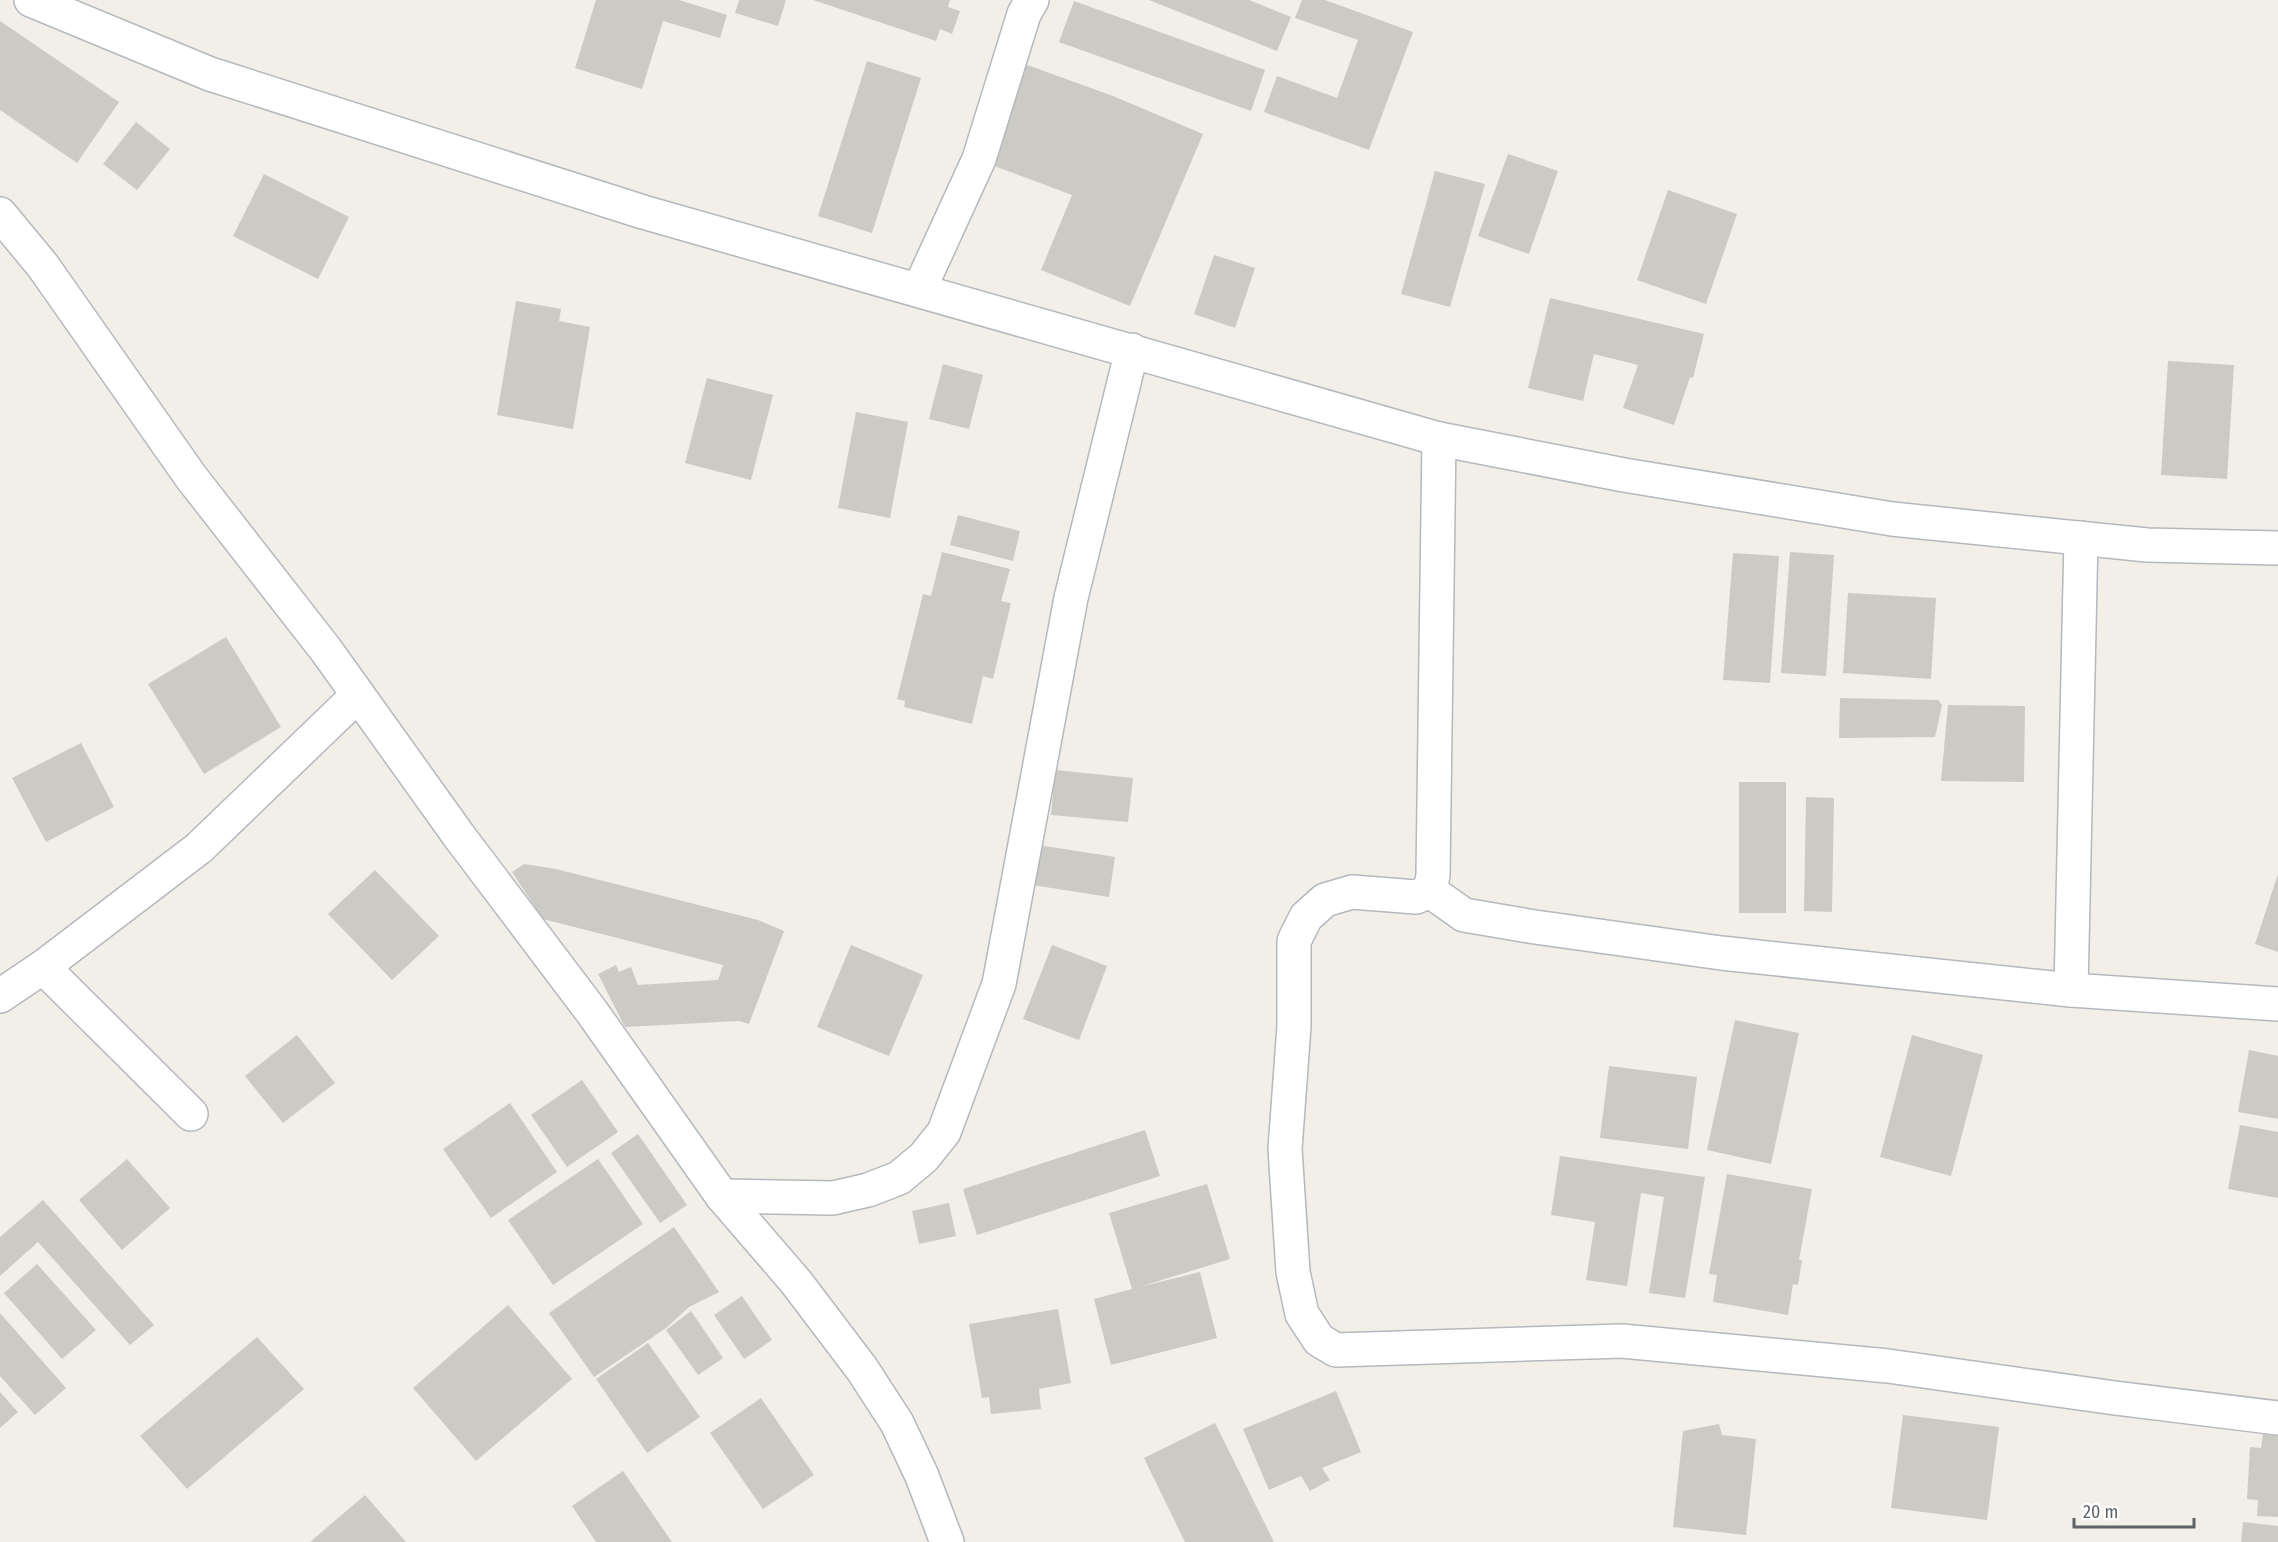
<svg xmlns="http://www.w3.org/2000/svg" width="2278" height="1542" font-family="'Fira Sans Condensed',sans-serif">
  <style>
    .building { fill: #cccac5 }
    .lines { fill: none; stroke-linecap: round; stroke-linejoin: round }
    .minor-casing { stroke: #b5b8bc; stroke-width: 36 }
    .minor { stroke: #fff; stroke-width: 33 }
  </style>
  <rect width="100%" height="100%" fill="#f1efe8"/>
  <g class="building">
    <path d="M 596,0 L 679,0 L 727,15 L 720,38 L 663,21 L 642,89 L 575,68 Z"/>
    <path d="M 739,0 L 786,0 L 778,26 L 735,13 Z"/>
    <path d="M 813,0 L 950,0 L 948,7 L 960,11 L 952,34 L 940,29 L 936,41 Z"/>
    <path d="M 1149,0 L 1249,0 L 1291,17 L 1277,51 Z"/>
    <path d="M 1302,0 L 1325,0 L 1413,32 L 1369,150 L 1264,112 L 1277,76 L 1337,98 L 1358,40 L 1295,18 Z"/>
    <path d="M 1074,1 L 1265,70 L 1251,111 L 1059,42 Z"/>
    <path d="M 0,21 L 119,102 L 77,163 L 0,110 Z"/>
    <path d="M 867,61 L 921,78 L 872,233 L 818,216 Z"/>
    <path d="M 1019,62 L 1113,96 L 1203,134 L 1130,306 L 1041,270 L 1072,195 L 981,161 Z"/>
    <path d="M 136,122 L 170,149 L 137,190 L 103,164 Z"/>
    <path d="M 1508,154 L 1558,171 L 1529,254 L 1478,236 Z"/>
    <path d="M 1435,171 L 1485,184 L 1450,307 L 1401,294 Z"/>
    <path d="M 264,174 L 349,217 L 318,279 L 233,236 Z"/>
    <path d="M 1668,190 L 1737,214 L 1706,304 L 1637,280 Z"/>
    <path d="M 1214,255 L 1255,268 L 1235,328 L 1194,314 Z"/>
    <path d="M 1550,298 L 1704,334 L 1693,378 L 1690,377 L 1674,425 L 1623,408 L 1638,365 L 1594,354 L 1583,401 L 1528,388 Z"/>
    <path d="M 516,301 L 561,309 L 559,321 L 590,327 L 573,429 L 497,415 Z"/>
    <path d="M 2168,361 L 2234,365 L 2227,479 L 2161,475 Z"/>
    <path d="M 943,364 L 983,375 L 969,429 L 929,419 Z"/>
    <path d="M 707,378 L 773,395 L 751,480 L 685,463 Z"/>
    <path d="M 856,412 L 908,422 L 890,518 L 838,508 Z"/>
    <path d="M 958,515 L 1020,531 L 1013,561 L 950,545 Z"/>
    <path d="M 942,552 L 1010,569 L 1001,601 L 1011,603 L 993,679 L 983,676 L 972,724 L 904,707 L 905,701 L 897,699 L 923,594 L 931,596 Z"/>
    <path d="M 1790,552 L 1834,555 L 1826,676 L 1781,673 Z"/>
    <path d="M 1733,553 L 1779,556 L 1770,683 L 1723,680 Z"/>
    <path d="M 1848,593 L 1936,598 L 1931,679 L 1843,673 Z"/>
    <path d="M 226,637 L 281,727 L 204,774 L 148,684 Z"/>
    <path d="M 1840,698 L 1938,700 L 1942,705 L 1935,737 L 1839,738 Z"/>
    <path d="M 1948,705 L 2025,706 L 2024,782 L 1941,781 Z"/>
    <path d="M 81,743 L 114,807 L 46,842 L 12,778 Z"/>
    <path d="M 1055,770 L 1133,778 L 1128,822 L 1051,815 Z"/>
    <rect x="1739" y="782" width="47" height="131"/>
    <path d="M 1806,797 L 1834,798 L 1832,912 L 1804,911 Z"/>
    <path d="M 1032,844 L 1115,857 L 1109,897 L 1026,884 Z"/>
    <path d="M 524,864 L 556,869 L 758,920 L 784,931 L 749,1024 L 739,1021 L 625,1027 L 598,974 L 616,965 L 619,972 L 631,967 L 638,985 L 718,980 L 723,965 L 543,919 L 512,872 Z"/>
    <path d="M 375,870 L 439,936 L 392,980 L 328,914 Z"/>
    <path d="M 2278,874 L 2278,952 L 2255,944 Z"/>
    <path d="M 851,945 L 923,975 L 889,1056 L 817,1027 Z"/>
    <path d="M 1052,945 L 1107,966 L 1079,1040 L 1023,1019 Z"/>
    <path d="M 1735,1020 L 1799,1033 L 1771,1164 L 1707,1150 Z"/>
    <path d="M 297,1035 L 335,1083 L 283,1123 L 245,1076 Z"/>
    <path d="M 1912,1035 L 1983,1055 L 1951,1176 L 1880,1157 Z"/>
    <path d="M 2249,1050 L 2278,1056 L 2278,1119 L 2238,1112 Z"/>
    <path d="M 1609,1066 L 1697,1077 L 1688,1149 L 1600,1138 Z"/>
    <path d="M 582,1080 L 618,1132 L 567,1167 L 531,1115 Z"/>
    <path d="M 510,1103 L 557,1172 L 491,1218 L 443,1149 Z"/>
    <path d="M 2240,1125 L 2278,1132 L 2278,1198 L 2228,1189 Z"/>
    <path d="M 1145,1130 L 1160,1176 L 977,1235 L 963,1189 Z"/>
    <path d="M 638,1134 L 687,1205 L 660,1223 L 611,1153 Z"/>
    <path d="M 1560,1156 L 1705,1177 L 1685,1298 L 1649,1293 L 1664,1197 L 1641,1193 L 1627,1286 L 1586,1280 L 1595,1222 L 1551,1215 Z"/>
    <path d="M 127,1159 L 170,1208 L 122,1250 L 79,1200 Z"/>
    <path d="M 598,1159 L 643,1224 L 553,1285 L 508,1220 Z"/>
    <path d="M 1727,1174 L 1812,1189 L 1799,1260 L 1802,1260 L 1798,1285 L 1793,1284 L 1788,1315 L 1713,1302 L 1717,1275 L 1709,1274 Z"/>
    <path d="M 1207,1184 L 1230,1259 L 1139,1287 L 1200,1272 L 1217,1338 L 1111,1365 L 1094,1299 L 1132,1289 L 1109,1213 Z"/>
    <path d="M 43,1200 L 154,1325 L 130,1345 L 38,1242 L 0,1276 L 0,1237 Z"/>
    <path d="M 949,1203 L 956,1236 L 919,1244 L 912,1211 Z"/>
    <path d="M 674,1227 L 719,1292 L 689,1307 L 666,1328 L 594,1377 L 549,1313 Z"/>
    <path d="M 37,1264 L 96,1330 L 62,1359 L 4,1293 Z"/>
    <path d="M 742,1296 L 772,1340 L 744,1359 L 714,1315 Z"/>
    <path d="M 508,1305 L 572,1379 L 476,1461 L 413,1388 Z"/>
    <path d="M 1058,1309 L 1071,1383 L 1039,1389 L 1041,1409 L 991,1414 L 989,1397 L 982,1398 L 969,1324 Z"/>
    <path d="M 691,1311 L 723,1358 L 698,1375 L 666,1330 Z"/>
    <path d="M 0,1313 L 66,1388 L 35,1415 L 0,1376 Z"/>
    <path d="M 257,1337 L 304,1389 L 187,1489 L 140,1436 Z"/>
    <path d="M 648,1343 L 700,1417 L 647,1453 L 596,1379 Z"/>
    <path d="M 1336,1391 L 1361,1452 L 1322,1468 L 1330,1480 L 1310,1491 L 1301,1476 L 1269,1490 L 1243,1429 Z"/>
    <path d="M 0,1392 L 18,1412 L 0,1428 Z"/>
    <path d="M 761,1398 L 814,1475 L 763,1509 L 710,1433 Z"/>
    <path d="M 1903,1415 L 1999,1427 L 1987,1520 L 1891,1508 Z"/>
    <path d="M 1215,1423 L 1274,1542 L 1185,1542 L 1144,1458 Z"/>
    <path d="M 1719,1424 L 1722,1435 L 1756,1439 L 1746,1535 L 1673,1527 L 1683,1431 Z"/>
    <path d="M 2263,1434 L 2278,1435 L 2278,1517 L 2257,1516 L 2258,1500 L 2247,1499 L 2250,1447 L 2261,1448 Z"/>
    <path d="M 623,1471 L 672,1542 L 596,1542 L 572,1506 Z"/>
    <path d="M 365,1495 L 406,1542 L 310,1542 Z"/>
    <path d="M 2243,1522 L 2278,1526 L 2278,1542 L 2241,1542 Z"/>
  </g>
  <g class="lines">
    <defs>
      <g id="minor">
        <path d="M 31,0 L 210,74 L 643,212 L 1439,439 L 1624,475 L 1892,519 L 2147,545 L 2278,548"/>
        <path d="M 0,214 L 43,266 L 191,477 L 326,650 L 459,836 L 592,1012 L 722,1196 L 796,1282 L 862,1369 L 897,1423 L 922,1476 L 947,1542"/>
        <path d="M 919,290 L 979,159 L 1024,14 L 1032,0"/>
        <path d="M 1439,439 L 1433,875 L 1430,891 L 1416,897 L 1352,892 L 1325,900 L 1306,917 L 1294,941 L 1294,1026 L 1285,1149 L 1293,1272 L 1302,1314 L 1319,1340 L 1336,1350 L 1622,1341 L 1888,1366 L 2115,1398 L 2278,1418"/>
        <path d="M 1430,891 L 1464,915 L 1535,927 L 1721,953 L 2071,990 L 2081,538"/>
        <path d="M 43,967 L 191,1114"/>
        <path d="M 2071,990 L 2278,1004"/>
        <path d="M 0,996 L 43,967 L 199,848 L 358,695"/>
        <path d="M 722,1196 L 833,1198 L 868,1190 L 899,1178 L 924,1157 L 944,1132 L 999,984 L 1071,598 L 1132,350"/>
      </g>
    </defs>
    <use href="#minor" class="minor-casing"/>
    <use href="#minor" class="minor"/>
  </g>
  <path d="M2074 1518v9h120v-9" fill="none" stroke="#5f6368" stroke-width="3"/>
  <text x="2083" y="1518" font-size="18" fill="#5f6368" stroke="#ffffff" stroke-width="4.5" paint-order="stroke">20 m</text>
</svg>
